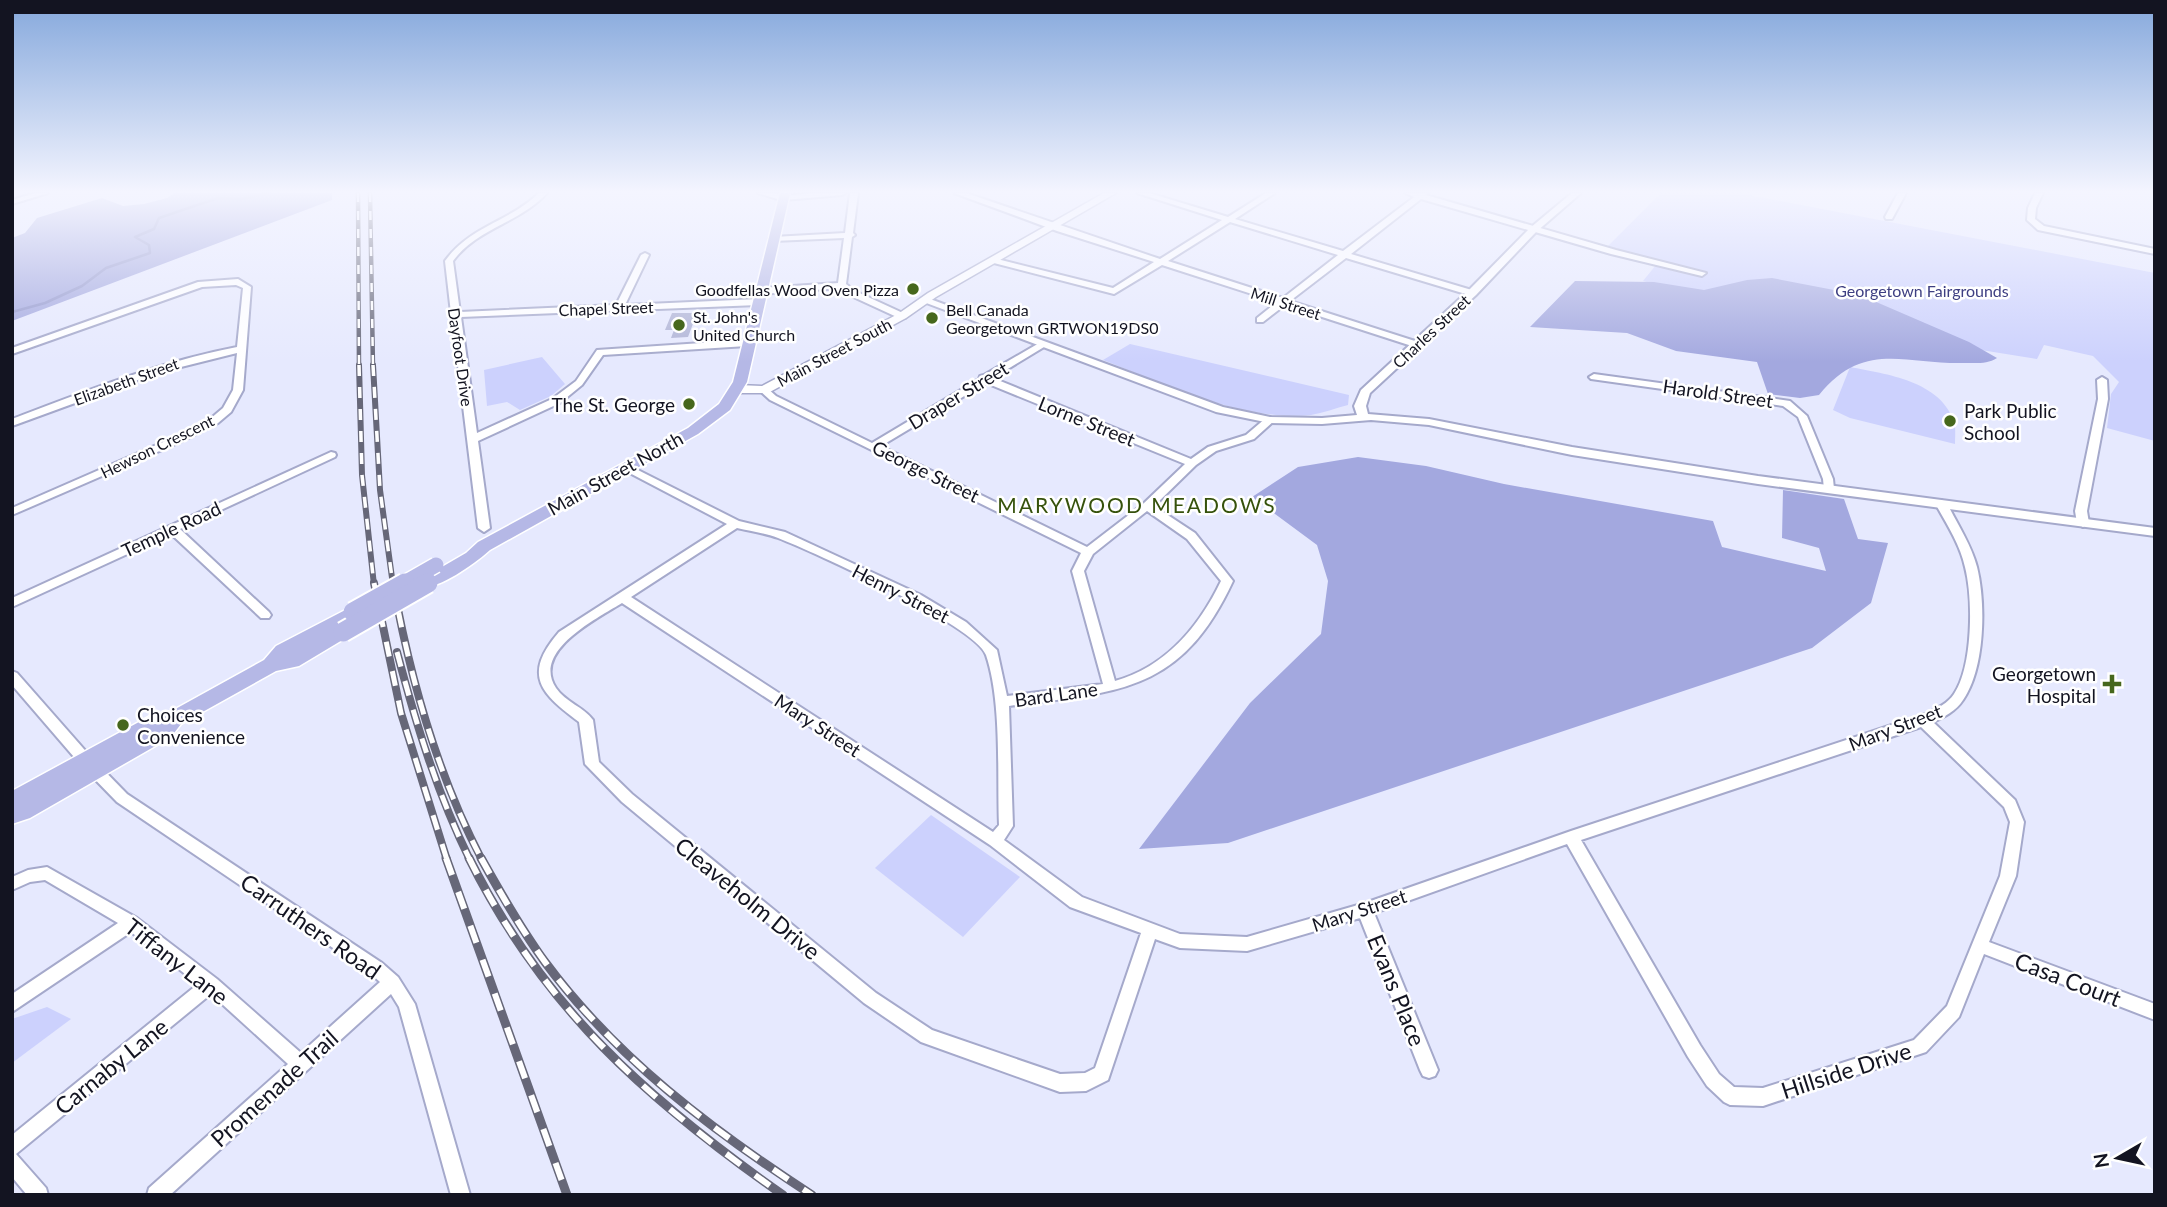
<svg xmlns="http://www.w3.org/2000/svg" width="2167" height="1207" font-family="Lato,sans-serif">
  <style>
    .green { fill: #ccd1fd }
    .forest { fill: #a3a8df }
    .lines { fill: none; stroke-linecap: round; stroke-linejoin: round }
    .stream { stroke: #9095cb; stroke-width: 2.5 }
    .building { fill: #b0b4d6 }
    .minor-casing { stroke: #a5a9cb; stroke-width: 4 }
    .tertiary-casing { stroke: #a5a9cb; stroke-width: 4 }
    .secondary-casing { stroke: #a5a9cb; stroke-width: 3 }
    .primary-casing { stroke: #fff; stroke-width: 3 }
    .minor { fill: #fff; fill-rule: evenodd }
    .tertiary { fill: #fff; fill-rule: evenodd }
    .secondary { fill: #fff; fill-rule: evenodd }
    .primary { fill: #b5b8e6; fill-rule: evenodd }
    .rail-far3-casing { stroke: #666778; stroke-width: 4.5 }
    .rail-far2-casing { stroke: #666778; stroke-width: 6 }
    .rail-far1-casing { stroke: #666778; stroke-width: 8 }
    .rail-casing { stroke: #666778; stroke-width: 9 }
    .rail-far3 { stroke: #fff; stroke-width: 2.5; stroke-dasharray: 9; stroke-linecap: butt }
    .rail-far2 { stroke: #fff; stroke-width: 3.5; stroke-dasharray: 11; stroke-linecap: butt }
    .rail-far1 { stroke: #fff; stroke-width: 5; stroke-dasharray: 15; stroke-linecap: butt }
    .rail { stroke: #fff; stroke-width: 6; stroke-dasharray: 18; stroke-linecap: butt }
    .primary-bridge-far1-casing { stroke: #fff; stroke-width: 18; stroke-linecap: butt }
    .primary-bridge-casing { stroke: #fff; stroke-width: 23; stroke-linecap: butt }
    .primary-bridge-far1 { stroke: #b5b8e6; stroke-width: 15 }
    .primary-bridge { stroke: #b5b8e6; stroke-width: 19 }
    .poi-dot { fill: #46671c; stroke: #fff; stroke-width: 2.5 }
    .labels { text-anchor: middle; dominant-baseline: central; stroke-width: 5; stroke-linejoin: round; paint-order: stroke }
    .far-poi-label { font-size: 16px; fill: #131421; stroke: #fff; text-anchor: start }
    .far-park-label { font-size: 16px; fill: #3e3f82; stroke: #fff }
    .far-street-label { font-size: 16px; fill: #131421; stroke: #fff }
    .street-label { font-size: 19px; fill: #131421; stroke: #fff }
    .poi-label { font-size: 19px; fill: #131421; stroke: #fff; text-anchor: end }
    .neighbourhood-label { font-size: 21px; letter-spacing: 2px; fill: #36520c; stroke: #fff }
    .near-street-label { font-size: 23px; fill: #131421; stroke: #fff }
  </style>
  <rect width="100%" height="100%" fill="#e6e9fe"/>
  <g class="green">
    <path d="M 1661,193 L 1739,193 L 2155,273 L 2155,441 L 2107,428 L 2111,394 L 2119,382 L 2093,356 L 2044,345 L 2037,359 L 1956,346 L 1947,361 L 1643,281 L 1656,265 L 1606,248 Z"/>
    <path d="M 1130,344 L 1349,395 L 1348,405 C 1336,408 1323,413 1311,415 C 1243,422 1165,384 1103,360 Z"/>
    <path d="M 542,357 L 565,384 L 551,396 L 520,410 L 507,402 L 487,406 L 484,370 Z"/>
    <path d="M 1850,367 C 1886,374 1941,381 1954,422 C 1956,428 1955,438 1955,444 L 1850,418 L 1833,410 Z"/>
    <path d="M 931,815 L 1020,877 L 963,937 L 875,868 Z"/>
    <path d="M 47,1007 L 71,1019 L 12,1063 L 12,1019 Z"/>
  </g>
  <g class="forest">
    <path d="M 174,193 L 332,193 L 332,200 L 12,321 L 12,238 L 25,233 L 37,218 L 102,198 L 123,206 L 144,204 L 167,198 Z"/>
    <path d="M 1772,278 L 1860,295 L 1969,342 L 1997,358 C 1988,364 1977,363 1966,363 C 1906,365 1864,339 1819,395 L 1800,398 L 1768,394 L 1757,362 L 1676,351 L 1627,333 L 1530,327 L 1575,281 L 1654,282 L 1704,290 L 1747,280 Z"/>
    <path d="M 1358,457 L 1426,466 L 1504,484 L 1713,521 L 1722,547 L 1826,571 L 1819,548 L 1782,538 L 1783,490 L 1844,499 L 1858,539 L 1888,543 L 1871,603 L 1812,648 L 1228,843 L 1139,849 L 1250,703 L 1321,634 L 1328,581 L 1317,545 L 1252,497 L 1298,467 Z"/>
  </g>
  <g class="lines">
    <path class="stream" d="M 12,312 L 45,303 L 82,286 L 106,268 L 150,253 L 149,245 L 135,237 L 154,229 L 159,218 L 218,198 L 241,199 L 268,193"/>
  </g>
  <path class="building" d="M 672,313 L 697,313 L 688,337 L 671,338 L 674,330 L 665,330 Z"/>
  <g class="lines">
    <defs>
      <g id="minor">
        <path d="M 35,193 L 48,193 L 12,204 L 12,200 Z"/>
        <path d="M 539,193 L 547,193 C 520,223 477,228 453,261 L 460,312 L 616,305 L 641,255 L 645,253 L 649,255 L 625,305 L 758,299 L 762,302 L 758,305 L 461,317 L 477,433 L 552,399 L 576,381 L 597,350 L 747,340 L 752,343 L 747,346 L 603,355 L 582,385 L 560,403 L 478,441 L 490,528 L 484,532 L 478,528 L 452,317 L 450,315 L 451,313 L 445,261 C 470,226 509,222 539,193 Z"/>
        <path d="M 814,193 L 846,193 L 842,195 L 784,200 L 780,198 L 784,196 Z"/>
        <path d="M 850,193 L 858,193 L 853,233 L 855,235 L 852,237 L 846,284 L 855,291 L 905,314 L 905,318 L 899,318 L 849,295 L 840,288 L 761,294 L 757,291 L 761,288 L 838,283 L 844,238 L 773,241 L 769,239 L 773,237 L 845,233 Z"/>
        <path d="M 954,193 L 966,193 L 1160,259 L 1222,220 L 1137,193 L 1149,193 L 1228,217 L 1266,193 L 1275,193 L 1235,219 L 1343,251 L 1414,197 L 1405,193 L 1428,193 L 1426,195 L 1616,250 L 1706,273 L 1702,276 L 1611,254 L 1421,199 L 1351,254 L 1475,291 L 1475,295 L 1469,295 L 1346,258 L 1290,301 L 1418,342 L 1418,346 L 1415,347 L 1285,305 L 1263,322 L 1257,322 L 1257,318 L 1277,302 L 1162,265 L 1114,294 L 990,262 L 989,260 L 993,258 L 1113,288 L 1154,262 L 1057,231 ZM 1230,222 L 1338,255 L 1283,298 L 1168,261 Z"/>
        <path d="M 1898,193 L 1906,193 L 1892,219 L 1886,219 L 1885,217 Z"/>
        <path d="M 2035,193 L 2043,193 L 2036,208 L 2035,219 L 2044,226 L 2155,249 L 2155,254 L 2038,230 L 2027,220 L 2028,208 Z"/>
        <path d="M 238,279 L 251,287 L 243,390 L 231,412 L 218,423 L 178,443 L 12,515 L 12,508 L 170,439 L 210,419 L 223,408 L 233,390 L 237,353 L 157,373 L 12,426 L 12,419 C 86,391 159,362 237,347 L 243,288 L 236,285 L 202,287 L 12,354 L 12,348 L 198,282 Z"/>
        <path d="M 1041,342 L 1044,343 L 1044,347 L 993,378 L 1191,459 L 1208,447 L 1246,435 L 1266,418 L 1270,417 L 1275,420 L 1254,439 L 1216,451 L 1196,465 L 1154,506 L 1195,533 L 1233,581 C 1181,693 1118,692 1009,706 L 1013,826 L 1004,840 L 1082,897 L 1180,934 L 1247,937 L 1365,903 L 1571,831 L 1928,713 C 1938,708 1948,703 1954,694 C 1973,666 1973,598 1965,567 C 1960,544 1946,523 1935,503 L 1941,500 L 1947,503 C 1957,524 1971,544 1977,567 C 1986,604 1985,668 1963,700 C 1956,711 1944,717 1933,722 L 2015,800 L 2024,822 L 2016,876 L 1989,942 L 2155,1004 L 2155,1020 L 1984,954 L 1959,1017 L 1926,1052 L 1920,1054 L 1763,1106 L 1730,1105 L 1724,1102 L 1707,1086 L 1688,1057 L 1567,844 L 1374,913 L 1438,1070 L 1435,1076 L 1429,1078 L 1423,1076 L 1420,1070 L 1360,918 L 1247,951 L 1180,948 L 1155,939 L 1108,1080 L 1086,1091 L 1060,1092 L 921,1042 L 864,1003 L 622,802 L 585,764 L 579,722 C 542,694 521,676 559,632 L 727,524 L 622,469 L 621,467 L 622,465 L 626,464 L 739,521 L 785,532 L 921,595 L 966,622 L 997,650 L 1007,696 L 1103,684 L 1072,571 L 1081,553 L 770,400 L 759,390 L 761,388 L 767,388 L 776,396 L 872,443 L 979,379 L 980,376 L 984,375 ZM 986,383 L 1185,464 L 1143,504 L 1087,547 L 881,446 ZM 1147,511 L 1187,539 L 1221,581 C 1199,627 1165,667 1115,681 L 1084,571 L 1093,554 ZM 737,528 C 750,531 765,533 778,538 C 812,551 976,626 986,655 C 1002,702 997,775 999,825 L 993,832 L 631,597 ZM 622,603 L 990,845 L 1070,907 L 1141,933 L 1095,1068 L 1085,1073 L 1060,1074 L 932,1030 L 876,993 L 632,794 L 599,762 L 593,720 C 584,707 565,702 556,688 C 531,651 598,618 622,603 ZM 1921,727 L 2004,807 L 2010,822 L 2000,876 L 1947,1006 L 1914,1040 L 1763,1088 L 1734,1087 L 1719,1074 L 1700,1045 L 1581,840 Z"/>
        <path d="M 1594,374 L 1790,401 L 1807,416 L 1833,479 L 1834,489 L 1829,492 L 1824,489 L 1823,479 L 1798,417 L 1783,406 L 1591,379 L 1589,377 Z"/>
        <path d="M 2102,377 L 2107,380 L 2108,399 L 2087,511 L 2089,523 L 2083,527 L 2077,523 L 2075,511 L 2098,399 L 2097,380 Z"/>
        <path d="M 331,452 L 335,453 L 336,455 L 335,457 L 180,529 L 269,612 L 271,615 L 269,618 L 261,618 L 171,534 L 12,607 L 12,598 Z"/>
        <path d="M 12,671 L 17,673 L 90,756 L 127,794 L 382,963 L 398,977 L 415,1004 L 470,1195 L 451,1195 L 399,1007 L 391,994 L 170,1195 L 147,1195 L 149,1188 L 288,1064 L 211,994 L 16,1154 L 46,1188 L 48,1195 L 27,1195 L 12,1177 L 12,1135 L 198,984 L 131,932 L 12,1012 L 12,994 L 118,923 L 45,880 L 30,882 L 12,890 L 12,877 L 28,870 L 47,867 L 137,918 L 217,979 L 301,1053 L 380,982 L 370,973 L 117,802 L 80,764 L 12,685 Z"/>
      </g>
      <g id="tertiary">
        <path d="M 758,193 L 774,193 L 788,198 L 784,201 Z"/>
        <path d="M 1572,193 L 1581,193 L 1536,232 L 1476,295 L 1370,393 L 1366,406 L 1368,414 L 1429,419 L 1572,447 L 1758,476 L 2155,528 L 2155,536 L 1758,484 L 1572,455 L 1429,425 L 1371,420 L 1322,424 L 1270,423 L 1216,412 L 921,301 L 930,299 L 1223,407 L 1270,417 L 1322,418 L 1357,415 L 1354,406 L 1361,390 L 1468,291 L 1530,228 Z"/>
      </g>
      <path id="secondary" d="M 1104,193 L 1116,193 L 936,297 L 906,318 L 768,393 L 738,393 L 732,389 L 738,385 L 762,386 L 898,314 L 928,293 Z"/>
      <g id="primary">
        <path d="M 780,193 L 790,193 L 747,382 L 730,410 L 698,434 L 490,550 C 478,561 439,590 423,586 L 420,582 L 423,578 L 466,553 L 478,542 L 688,428 L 719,404 L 733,382 Z"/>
        <path d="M 353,606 L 362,612 L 341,626 L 349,628 L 352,632 L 349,636 L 299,666 L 276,671 L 181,724 L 171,737 L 30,818 L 12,824 L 12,791 L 150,716 L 170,712 L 264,660 L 276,646 Z"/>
      </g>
    </defs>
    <use href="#minor" class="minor-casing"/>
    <use href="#tertiary" class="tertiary-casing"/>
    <use href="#secondary" class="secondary-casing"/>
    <use href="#primary" class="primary-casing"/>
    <use href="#minor" class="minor"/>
    <use href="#tertiary" class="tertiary"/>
    <use href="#secondary" class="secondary"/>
    <use href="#primary" class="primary"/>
    <defs>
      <g id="rail-far3">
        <path d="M 358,193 L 359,367"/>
        <path d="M 370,193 L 373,367"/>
      </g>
      <g id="rail-far2">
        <path d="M 359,365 L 362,475 L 374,585"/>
        <path d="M 373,365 L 380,490 L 393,585"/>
      </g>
      <g id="rail-far1">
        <path d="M 374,583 L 401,713 L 447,860"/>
        <path d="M 393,583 C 410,678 437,774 482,860"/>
        <path d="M 397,652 C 416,724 437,793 470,860"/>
      </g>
      <g id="rail">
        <path d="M 446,858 L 567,1195"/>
        <path d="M 469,858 C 544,1009 648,1100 783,1195"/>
        <path d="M 481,858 C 501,894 521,929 545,962 C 616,1058 713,1131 812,1195"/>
      </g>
    </defs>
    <use href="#rail-far3" class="rail-far3-casing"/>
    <use href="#rail-far2" class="rail-far2-casing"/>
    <use href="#rail-far1" class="rail-far1-casing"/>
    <use href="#rail" class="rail-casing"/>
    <use href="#rail-far3" class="rail-far3"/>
    <use href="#rail-far2" class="rail-far2"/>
    <use href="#rail-far1" class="rail-far1"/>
    <use href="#rail" class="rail"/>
    <defs>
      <g id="primary-bridge-far1">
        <path d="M 401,585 L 436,565"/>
        <path d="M 425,585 L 429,582"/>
      </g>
      <g id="primary-bridge">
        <path d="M 353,612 L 405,583"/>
        <path d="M 343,632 L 428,583"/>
      </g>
    </defs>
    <use href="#primary-bridge-far1" class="primary-bridge-far1-casing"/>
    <use href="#primary-bridge" class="primary-bridge-casing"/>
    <use href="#primary-bridge-far1" class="primary-bridge-far1"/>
    <use href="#primary-bridge" class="primary-bridge"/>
  </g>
  <linearGradient id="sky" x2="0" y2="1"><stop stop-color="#85a8dc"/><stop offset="0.53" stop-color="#f4f5ff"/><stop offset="1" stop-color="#f4f5ff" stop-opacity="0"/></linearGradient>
  <rect width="2167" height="362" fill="url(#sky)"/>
  <g class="poi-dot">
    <circle cx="913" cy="289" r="7"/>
    <circle cx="932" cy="318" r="7"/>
    <circle cx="679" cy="325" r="7"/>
    <circle cx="689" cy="404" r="7"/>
    <circle cx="1950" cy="421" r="7"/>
    <path d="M2108.5 673.5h7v7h7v7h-7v7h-7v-7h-7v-7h7z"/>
    <circle cx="123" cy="725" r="7"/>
  </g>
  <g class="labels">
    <g class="far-poi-label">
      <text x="899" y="289" text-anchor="end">Goodfellas Wood Oven Pizza</text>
      <text x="946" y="309">Bell Canada<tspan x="946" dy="18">Georgetown GRTWON19DS0</tspan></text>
      <text x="693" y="316">St. John's<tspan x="693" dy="18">United Church</tspan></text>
    </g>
    <g class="far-park-label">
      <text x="1922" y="290">Georgetown Fairgrounds</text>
    </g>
    <g class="far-street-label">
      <text transform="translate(1286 303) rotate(18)">Mill Street</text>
      <text transform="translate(606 308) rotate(-2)">Chapel Street</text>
      <text transform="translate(1431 331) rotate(-43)">Charles Street</text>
      <text transform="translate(834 352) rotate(-28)">Main Street South</text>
      <text transform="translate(461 357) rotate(82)">Dayfoot Drive</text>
      <text transform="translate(126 381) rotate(-20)">Elizabeth Street</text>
      <text transform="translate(157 446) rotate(-26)">Hewson Crescent</text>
    </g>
    <g class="street-label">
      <text transform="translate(1718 393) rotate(8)">Harold Street</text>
      <text transform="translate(958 395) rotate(-31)">Draper Street</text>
      <text transform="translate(1087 421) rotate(22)">Lorne Street</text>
      <text transform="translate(926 471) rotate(26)">George Street</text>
      <text transform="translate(615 473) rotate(-29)">Main Street North</text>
      <text transform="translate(171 529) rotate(-25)">Temple Road</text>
      <text transform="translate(901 593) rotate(27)">Henry Street</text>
      <text transform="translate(1056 694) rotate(-8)">Bard Lane</text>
      <text transform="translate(818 725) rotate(33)">Mary Street</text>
      <text transform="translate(1895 727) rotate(-21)">Mary Street</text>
      <text transform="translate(1359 910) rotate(-18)">Mary Street</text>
    </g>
    <g class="poi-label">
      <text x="675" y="404">The St. George</text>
      <text x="1964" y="410" text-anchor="start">Park Public<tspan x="1964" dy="22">School</tspan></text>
      <text x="2096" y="673">Georgetown<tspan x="2096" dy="22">Hospital</tspan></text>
      <text x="137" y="714" text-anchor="start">Choices<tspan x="137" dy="22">Convenience</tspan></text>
    </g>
    <g class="neighbourhood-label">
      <text x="1137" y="504">MARYWOOD MEADOWS</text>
    </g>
    <g class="near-street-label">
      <text transform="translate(748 898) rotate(39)">Cleaveholm Drive</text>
      <text transform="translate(311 926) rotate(35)">Carruthers Road</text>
      <text transform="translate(177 961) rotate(38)">Tiffany Lane</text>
      <text transform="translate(2068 979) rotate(21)">Casa Court</text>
      <text transform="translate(1397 990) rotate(68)">Evans Place</text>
      <text transform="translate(111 1066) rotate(-39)">Carnaby Lane</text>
      <text transform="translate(1846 1070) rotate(-18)">Hillside Drive</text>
      <text transform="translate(274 1088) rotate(-42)">Promenade Trail</text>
    </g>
  </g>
  <rect width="2167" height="1207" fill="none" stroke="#131421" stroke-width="28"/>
  <g transform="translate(2118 1158) rotate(261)" stroke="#ffffff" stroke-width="5" paint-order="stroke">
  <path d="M0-5L12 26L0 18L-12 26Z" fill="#131421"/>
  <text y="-10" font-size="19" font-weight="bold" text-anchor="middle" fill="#131421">N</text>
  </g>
</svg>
